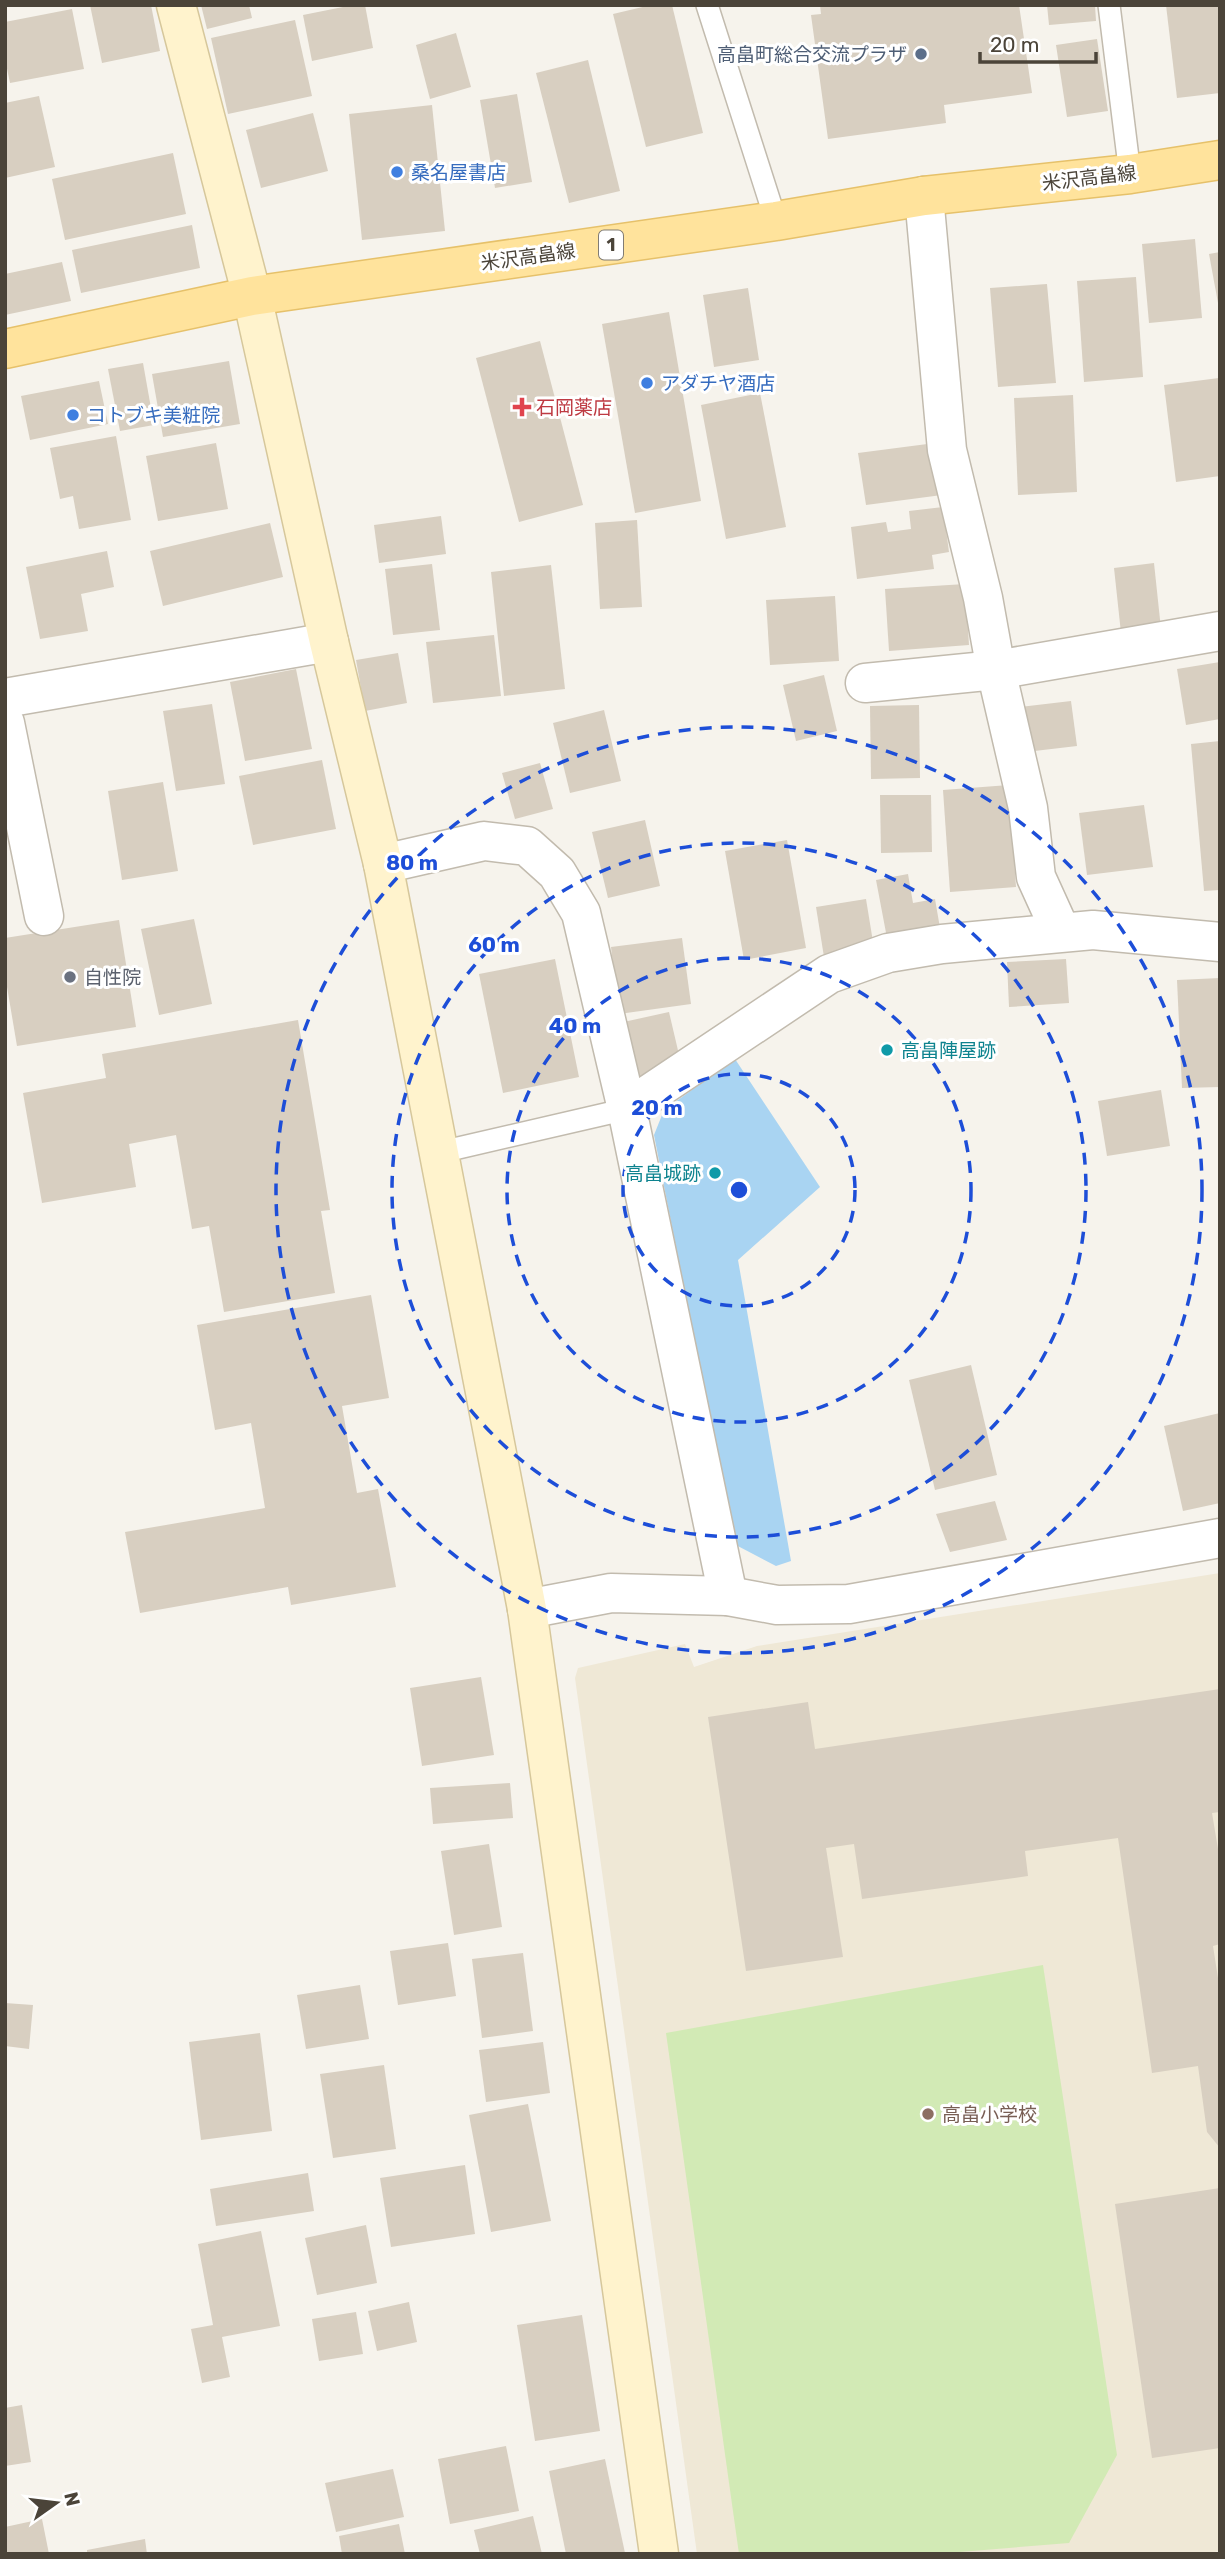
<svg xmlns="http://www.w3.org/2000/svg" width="1225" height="2559" font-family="Rubik,'Noto Sans JP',sans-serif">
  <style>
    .education { fill: #efe8d6 }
    .green { fill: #d2eab5 }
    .water { fill: #a9d4f2 }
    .building { fill: #d8cfc1 }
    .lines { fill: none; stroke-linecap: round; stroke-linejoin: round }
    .lane-casing { stroke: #c2bbae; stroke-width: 24 }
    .street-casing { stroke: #c2bbae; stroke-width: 41 }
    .secondary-casing { stroke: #d6c79b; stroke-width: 41 }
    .primary-casing { stroke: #e6c16a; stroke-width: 41 }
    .lane { stroke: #fff; stroke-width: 21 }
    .street { stroke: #fff; stroke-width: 38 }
    .secondary { stroke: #fff3cd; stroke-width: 38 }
    .primary { stroke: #ffe39c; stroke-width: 38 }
    .ring { fill: none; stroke: #1d4ed8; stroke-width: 3.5; stroke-dasharray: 12 9 }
    .service-dot { fill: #5c6f8a; stroke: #fff; stroke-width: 2.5 }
    .shop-dot { fill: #3f7fe0; stroke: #fff; stroke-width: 2.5 }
    .health-dot { fill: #e0444e; stroke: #fff; stroke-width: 2.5 }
    .worship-dot { fill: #6b7280; stroke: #fff; stroke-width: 2.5 }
    .culture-dot { fill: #0f9aa8; stroke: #fff; stroke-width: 2.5 }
    .education-dot { fill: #8d6e63; stroke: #fff; stroke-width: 2.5 }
    .labels { text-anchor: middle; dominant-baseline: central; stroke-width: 6; stroke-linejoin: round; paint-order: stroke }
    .shield { fill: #fff; stroke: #817c74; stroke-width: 2 }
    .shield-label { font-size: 18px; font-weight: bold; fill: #4b4439 }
    .service-label { font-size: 19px; fill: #4e5e75; stroke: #fff; text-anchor: end }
    .shop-label { font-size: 19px; fill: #366cbe; stroke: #fff; text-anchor: start }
    .street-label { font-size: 19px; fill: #4b4439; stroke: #fff }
    .health-label { font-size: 19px; fill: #be3a42; stroke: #fff; text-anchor: start }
    .worship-label { font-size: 19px; fill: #5b616d; stroke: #fff; text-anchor: start }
    .culture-label { font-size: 19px; fill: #0d838f; stroke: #fff; text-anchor: start }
    .education-label { font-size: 19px; fill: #785e54; stroke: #fff; text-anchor: start }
    .centre { fill: #1d4ed8; stroke: #fff; stroke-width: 3.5 }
    .ring-label { font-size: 21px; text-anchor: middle; font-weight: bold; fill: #1d4ed8; stroke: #fff; stroke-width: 6; stroke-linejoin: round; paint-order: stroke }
  </style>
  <rect width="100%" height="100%" fill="#f6f3ec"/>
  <path class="education" d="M 1220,1573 L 1220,2551 L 1203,2554 L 697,2554 L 575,1678 L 578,1668 L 685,1644 L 694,1667 L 757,1646 Z"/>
  <path class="green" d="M 1043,1965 L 1117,2455 L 1069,2543 L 935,2554 L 739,2554 L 666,2033 Z"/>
  <path class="water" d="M 735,1059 L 820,1187 L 738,1260 L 791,1561 L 776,1566 L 734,1544 L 654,1135 L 664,1110 Z"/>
  <g class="building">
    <path d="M 90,5 L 151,5 L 160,51 L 102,63 Z"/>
    <path d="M 201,5 L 249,5 L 252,18 L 207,29 Z"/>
    <path d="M 353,5 L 365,5 L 373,48 L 312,61 L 303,15 Z"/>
    <path d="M 651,5 L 672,5 L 703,133 L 646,147 L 613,14 Z"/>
    <path d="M 820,5 L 1019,5 L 1032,93 L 944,105 L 946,123 L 828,139 L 811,15 L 821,14 Z"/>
    <path d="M 1047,5 L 1095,5 L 1096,21 L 1049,25 Z"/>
    <path d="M 1166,5 L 1218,5 L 1220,93 L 1177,98 Z"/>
    <path d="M 72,9 L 84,69 L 10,83 L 5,59 L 5,22 Z"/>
    <path d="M 295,20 L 312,96 L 228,114 L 211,38 Z"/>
    <path d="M 456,33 L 471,87 L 430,99 L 416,45 Z"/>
    <path d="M 1097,39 L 1108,111 L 1067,117 L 1056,45 Z"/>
    <path d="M 588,60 L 620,191 L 569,203 L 536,73 Z"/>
    <path d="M 517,94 L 532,182 L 495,188 L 480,100 Z"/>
    <path d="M 39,96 L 55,167 L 5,178 L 5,103 Z"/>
    <path d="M 432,105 L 445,231 L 362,240 L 349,114 Z"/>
    <path d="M 313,113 L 328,171 L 261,188 L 246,130 Z"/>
    <path d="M 173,153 L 186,214 L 65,240 L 52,179 Z"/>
    <path d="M 192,225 L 200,268 L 81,293 L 72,250 Z"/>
    <path d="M 1195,239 L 1202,318 L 1149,323 L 1142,244 Z"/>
    <path d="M 1220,252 L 1220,302 L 1218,303 L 1209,254 Z"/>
    <path d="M 62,262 L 71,301 L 5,315 L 5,274 Z"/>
    <path d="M 1136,277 L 1143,377 L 1084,382 L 1077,281 Z"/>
    <path d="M 1047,284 L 1056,383 L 998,387 L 990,288 Z"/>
    <path d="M 748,288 L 759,360 L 714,367 L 703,295 Z"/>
    <path d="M 669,312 L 701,501 L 635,513 L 602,324 Z"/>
    <path d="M 540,341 L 583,505 L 519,522 L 476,358 Z"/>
    <path d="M 229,361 L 240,424 L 163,437 L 152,374 Z"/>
    <path d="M 143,363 L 154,425 L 120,431 L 108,369 Z"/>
    <path d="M 1219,378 L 1220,476 L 1176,482 L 1164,385 Z"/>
    <path d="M 99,381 L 108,424 L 30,440 L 21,396 Z"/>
    <path d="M 760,393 L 786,527 L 726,539 L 701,405 Z"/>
    <path d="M 1073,395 L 1077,492 L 1018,495 L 1014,398 Z"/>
    <path d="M 116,436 L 131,520 L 79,529 L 73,496 L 60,499 L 50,448 Z"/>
    <path d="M 216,443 L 228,509 L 158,521 L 146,456 Z"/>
    <path d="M 935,443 L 942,495 L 866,505 L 858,453 Z"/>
    <path d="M 943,507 L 949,552 L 932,555 L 934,569 L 857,579 L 851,527 L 886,522 L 888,532 L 911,529 L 909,511 Z"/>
    <path d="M 441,516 L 446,554 L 379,563 L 374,525 Z"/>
    <path d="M 637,520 L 642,607 L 600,609 L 595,523 Z"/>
    <path d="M 270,523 L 283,577 L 163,606 L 150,551 Z"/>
    <path d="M 107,551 L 114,587 L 81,594 L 88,631 L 40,639 L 26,567 Z"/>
    <path d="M 1154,563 L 1161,629 L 1121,633 L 1114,568 Z"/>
    <path d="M 432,564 L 440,630 L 393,635 L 385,569 Z"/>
    <path d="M 551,565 L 565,689 L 504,696 L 491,572 Z"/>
    <path d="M 965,584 L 969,645 L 889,651 L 885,589 Z"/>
    <path d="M 835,596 L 839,661 L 770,665 L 766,600 Z"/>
    <path d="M 494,635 L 501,696 L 433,703 L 426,642 Z"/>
    <path d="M 398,653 L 407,703 L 365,711 L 356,660 Z"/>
    <path d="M 1220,662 L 1220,719 L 1186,725 L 1177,669 Z"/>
    <path d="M 296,669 L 312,749 L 245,761 L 230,682 Z"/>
    <path d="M 824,675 L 837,731 L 796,741 L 783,685 Z"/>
    <path d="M 1071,701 L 1077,746 L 1026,752 L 1020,707 Z"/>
    <path d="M 212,704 L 225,784 L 176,791 L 163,711 Z"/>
    <path d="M 919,705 L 920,778 L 871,779 L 870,706 Z"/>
    <path d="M 604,710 L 621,781 L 570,793 L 553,723 Z"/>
    <path d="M 1220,741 L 1220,890 L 1204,891 L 1191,744 Z"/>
    <path d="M 322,760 L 336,829 L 253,845 L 239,776 Z"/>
    <path d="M 540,763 L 553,809 L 515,819 L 502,773 Z"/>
    <path d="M 163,782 L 178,871 L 122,880 L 108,791 Z"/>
    <path d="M 1009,785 L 1016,887 L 950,892 L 943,790 Z"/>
    <path d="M 880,795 L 931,795 L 932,852 L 881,853 Z"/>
    <path d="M 1144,805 L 1153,867 L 1087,875 L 1079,813 Z"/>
    <path d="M 645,820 L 660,886 L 608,898 L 592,832 Z"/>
    <path d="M 787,840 L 806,948 L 744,960 L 725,851 Z"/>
    <path d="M 908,874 L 913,903 L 935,899 L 940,928 L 887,938 L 876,880 Z"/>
    <path d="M 866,899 L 874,948 L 824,957 L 816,907 Z"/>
    <path d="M 194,919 L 212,1004 L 159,1015 L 141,929 Z"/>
    <path d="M 119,920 L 136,1027 L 17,1046 L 5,975 L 5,938 Z"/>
    <path d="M 682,938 L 691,1004 L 619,1014 L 611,947 Z"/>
    <path d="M 555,959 L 579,1077 L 503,1093 L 479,974 Z"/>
    <path d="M 1066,959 L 1069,1003 L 1009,1007 L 1007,962 Z"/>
    <path d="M 1220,978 L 1220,1087 L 1182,1088 L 1177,980 Z"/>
    <path d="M 669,1012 L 680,1059 L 633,1081 L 619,1023 Z"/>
    <path d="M 298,1020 L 330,1210 L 321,1211 L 335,1293 L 224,1312 L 209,1226 L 192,1229 L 176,1135 L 129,1144 L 136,1187 L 42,1203 L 23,1093 L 106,1078 L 102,1054 Z"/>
    <path d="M 1161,1090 L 1170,1146 L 1107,1156 L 1098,1101 Z"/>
    <path d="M 371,1295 L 389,1398 L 342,1406 L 357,1493 L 378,1489 L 396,1587 L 291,1605 L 288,1587 L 140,1613 L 125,1532 L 265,1508 L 251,1423 L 215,1430 L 197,1325 Z"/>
    <path d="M 971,1365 L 997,1475 L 935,1490 L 909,1380 Z"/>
    <path d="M 1220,1413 L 1220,1503 L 1183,1511 L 1164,1426 Z"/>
    <path d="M 995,1501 L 1007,1540 L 950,1552 L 936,1514 Z"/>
    <path d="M 481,1677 L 494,1755 L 422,1766 L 410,1688 Z"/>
    <path d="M 1220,1689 L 1220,1812 L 1212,1813 L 1220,1861 L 1220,1944 L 1213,1946 L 1220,1991 L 1220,2148 L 1207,2132 L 1198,2066 L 1152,2073 L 1118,1838 L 1025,1851 L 1028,1876 L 862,1899 L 854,1844 L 826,1848 L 843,1957 L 746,1971 L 708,1717 L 808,1702 L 815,1749 Z"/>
    <path d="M 510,1783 L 513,1818 L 433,1824 L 430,1788 Z"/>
    <path d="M 489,1844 L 502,1927 L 454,1935 L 441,1851 Z"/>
    <path d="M 448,1943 L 456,1996 L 398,2005 L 390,1951 Z"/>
    <path d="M 523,1953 L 533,2031 L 482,2038 L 472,1959 Z"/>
    <path d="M 360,1985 L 369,2039 L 306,2049 L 297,1995 Z"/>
    <path d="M 5,2003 L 33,2005 L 29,2049 L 5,2046 Z"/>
    <path d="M 260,2033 L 272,2131 L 201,2140 L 189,2042 Z"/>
    <path d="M 543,2042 L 550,2093 L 486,2102 L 479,2050 Z"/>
    <path d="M 384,2065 L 396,2149 L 333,2158 L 320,2074 Z"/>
    <path d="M 528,2104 L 551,2221 L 491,2232 L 469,2115 Z"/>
    <path d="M 465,2165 L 475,2234 L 391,2247 L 380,2178 Z"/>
    <path d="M 308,2173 L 314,2211 L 216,2226 L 210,2189 Z"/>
    <path d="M 1220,2188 L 1220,2448 L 1152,2458 L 1115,2204 Z"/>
    <path d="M 366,2225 L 377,2283 L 317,2295 L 305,2238 Z"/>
    <path d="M 261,2231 L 280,2326 L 222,2337 L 230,2377 L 202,2383 L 191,2329 L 213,2325 L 198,2244 Z"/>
    <path d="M 409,2302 L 417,2342 L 377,2351 L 368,2311 Z"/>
    <path d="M 356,2312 L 363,2354 L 319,2361 L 312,2319 Z"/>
    <path d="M 582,2315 L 600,2431 L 535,2441 L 517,2325 Z"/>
    <path d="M 22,2405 L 31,2462 L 5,2466 L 5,2408 Z"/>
    <path d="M 506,2446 L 519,2511 L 450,2524 L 438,2459 Z"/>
    <path d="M 605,2459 L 625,2553 L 566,2554 L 549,2471 Z"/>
    <path d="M 393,2469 L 404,2517 L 336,2532 L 325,2483 Z"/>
    <path d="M 533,2516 L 542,2554 L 480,2554 L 474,2530 Z"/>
    <path d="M 42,2519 L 49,2554 L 5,2554 L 5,2527 Z"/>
    <path d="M 399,2524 L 405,2554 L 342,2554 L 339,2536 Z"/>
    <path d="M 145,2539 L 147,2554 L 87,2554 L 87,2550 Z"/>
  </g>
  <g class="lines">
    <defs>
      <g id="lane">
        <path d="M 707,5 L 776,221"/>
        <path d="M 1109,5 L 1130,174"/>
        <path d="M 441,1152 L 627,1109"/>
      </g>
      <g id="street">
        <path d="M 924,196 L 947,450 L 983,598 L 996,670 L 1028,808 L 1036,877 L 1061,932"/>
        <path d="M 865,683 L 996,670 L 1220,631"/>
        <path d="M 5,698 L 329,642"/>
        <path d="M 5,723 L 44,916"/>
        <path d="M 383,864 L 484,841 L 527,846 L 557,873 L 581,913 L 627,1109 L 728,1596"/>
        <path d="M 627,1109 L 829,974 L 888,953 L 942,944 L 1093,930 L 1220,942"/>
        <path d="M 527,1609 L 611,1593 L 728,1596 L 777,1605 L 849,1604 L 1220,1538"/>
      </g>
      <path id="secondary" d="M 176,5 L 252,296 L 329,642 L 383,864 L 527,1609 L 659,2554"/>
      <path id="primary" d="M 5,349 L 252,296 L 776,221 L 924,196 L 1130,174 L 1220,160"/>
    </defs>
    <use href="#lane" class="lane-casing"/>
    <use href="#street" class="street-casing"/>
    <use href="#secondary" class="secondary-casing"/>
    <use href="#primary" class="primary-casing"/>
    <use href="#lane" class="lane"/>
    <use href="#street" class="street"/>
    <use href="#secondary" class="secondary"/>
    <use href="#primary" class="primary"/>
  </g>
  <g class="ring">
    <circle cx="739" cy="1190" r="116"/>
    <circle cx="739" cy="1190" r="232"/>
    <circle cx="739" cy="1190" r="347"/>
    <circle cx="739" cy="1190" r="463"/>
  </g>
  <circle class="service-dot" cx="921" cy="54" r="7"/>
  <g class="shop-dot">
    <circle cx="397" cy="172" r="7"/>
    <circle cx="647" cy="383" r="7"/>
    <circle cx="73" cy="415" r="7"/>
  </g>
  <path class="health-dot" d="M518.5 396.5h7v7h7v7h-7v7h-7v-7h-7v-7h7z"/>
  <circle class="worship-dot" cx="70" cy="977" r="7"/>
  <g class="culture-dot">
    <circle cx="887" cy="1050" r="7"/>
    <circle cx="715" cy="1173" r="7"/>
  </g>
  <circle class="education-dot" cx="928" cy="2114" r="7"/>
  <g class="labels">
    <rect class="shield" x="599" y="230.5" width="24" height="29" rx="5"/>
    <g class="shield-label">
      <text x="611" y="245">1</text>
    </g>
    <g class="service-label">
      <text x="907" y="54">高畠町総合交流プラザ</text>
    </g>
    <g class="shop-label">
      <text x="411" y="172">桑名屋書店</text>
      <text x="661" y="383">アダチヤ酒店</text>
      <text x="87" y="415">コトブキ美粧院</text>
    </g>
    <g class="street-label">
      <text transform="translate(1089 178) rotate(-7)">米沢高畠線</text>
      <text transform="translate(528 257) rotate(-8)">米沢高畠線</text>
    </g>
    <g class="health-label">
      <text x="536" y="407">石岡薬店</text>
    </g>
    <g class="worship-label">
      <text x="84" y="977">自性院</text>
    </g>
    <g class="culture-label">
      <text x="901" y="1050">高畠陣屋跡</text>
      <text x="701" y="1173" text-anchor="end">高畠城跡</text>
    </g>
    <g class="education-label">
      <text x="942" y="2114">高畠小学校</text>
    </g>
  </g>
  <circle cx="739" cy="1190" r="10" class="centre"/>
  <g class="ring-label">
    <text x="412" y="870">80 m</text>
    <text x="494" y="952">60 m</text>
    <text x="575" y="1033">40 m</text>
    <text x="657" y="1115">20 m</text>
  </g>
  <rect width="1225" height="2559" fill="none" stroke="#4b4439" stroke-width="14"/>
  <g transform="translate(56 2503) rotate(76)" stroke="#ffffff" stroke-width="5" paint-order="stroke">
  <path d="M0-5L12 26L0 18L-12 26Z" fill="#4b4439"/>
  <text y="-10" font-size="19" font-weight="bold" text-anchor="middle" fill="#4b4439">N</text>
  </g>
  <path d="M980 52v10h116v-10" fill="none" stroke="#4b4439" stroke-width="3.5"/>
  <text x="990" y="52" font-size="21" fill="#4b4439" stroke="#ffffff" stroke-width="5" paint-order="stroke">20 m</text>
</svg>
